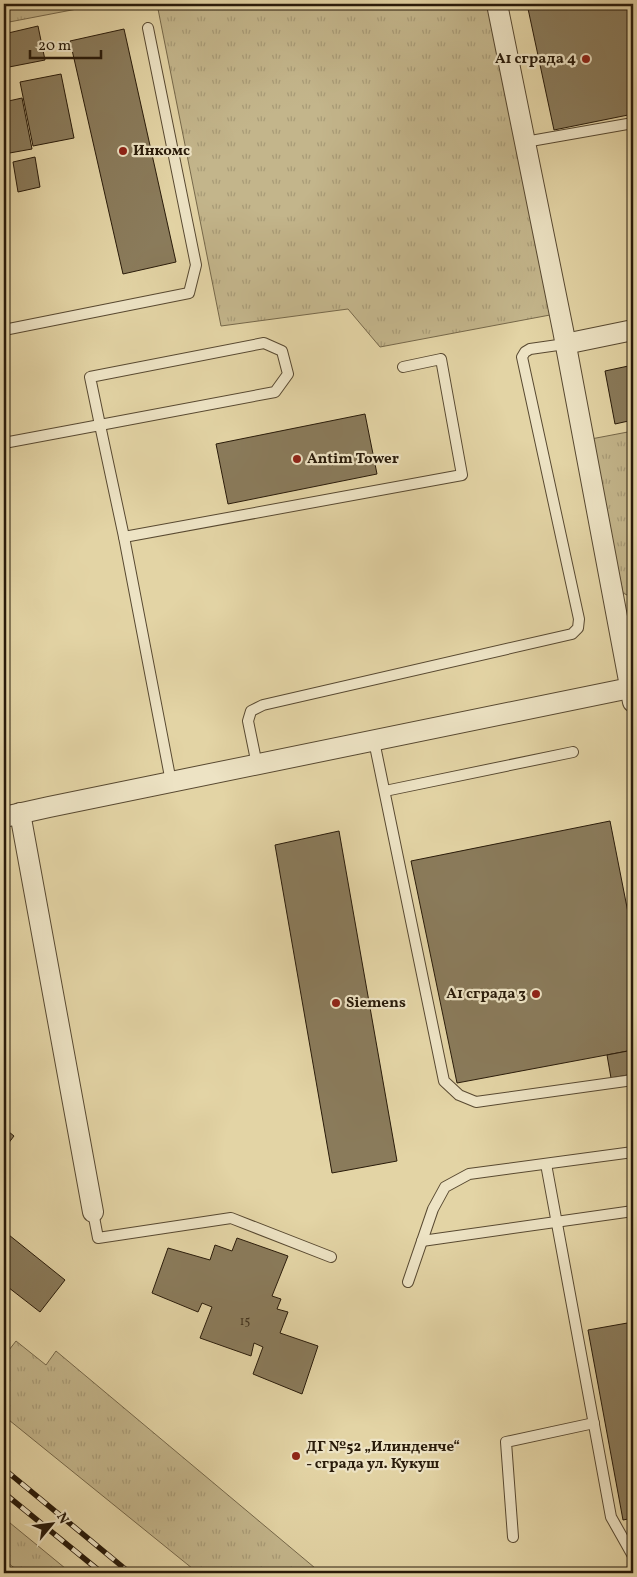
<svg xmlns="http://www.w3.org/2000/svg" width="637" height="1577" font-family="Vollkorn,serif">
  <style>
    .grass { fill: url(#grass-tufts); stroke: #76684a }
    .building { fill: #8a7b5b; stroke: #291b0a }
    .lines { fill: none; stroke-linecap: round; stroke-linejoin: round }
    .service-casing { stroke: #584931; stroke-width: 12 }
    .minor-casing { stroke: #584931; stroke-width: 22 }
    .service { stroke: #ede3c4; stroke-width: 10 }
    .minor { stroke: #ede3c4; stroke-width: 20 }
    .rail-casing { stroke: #291b0a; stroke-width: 5.5 }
    .rail { stroke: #ede3c4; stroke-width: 4; stroke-dasharray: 11; stroke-linecap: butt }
    .poi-dot { fill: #8f2418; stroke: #ede3c4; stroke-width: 2 }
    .labels { text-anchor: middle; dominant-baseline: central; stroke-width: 4.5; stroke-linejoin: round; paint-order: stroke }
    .number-label { font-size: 12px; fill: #41331e }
    .poi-label { font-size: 15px; font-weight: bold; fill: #291b0a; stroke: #ede3c4; text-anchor: start }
  </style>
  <defs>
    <pattern id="grass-tufts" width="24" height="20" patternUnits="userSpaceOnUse" patternTransform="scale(1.25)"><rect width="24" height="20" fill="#c3b58b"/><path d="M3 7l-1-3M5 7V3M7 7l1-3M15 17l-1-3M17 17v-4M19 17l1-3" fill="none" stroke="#a89b77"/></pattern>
  </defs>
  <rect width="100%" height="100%" fill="#e3d4a5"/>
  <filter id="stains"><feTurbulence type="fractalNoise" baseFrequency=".004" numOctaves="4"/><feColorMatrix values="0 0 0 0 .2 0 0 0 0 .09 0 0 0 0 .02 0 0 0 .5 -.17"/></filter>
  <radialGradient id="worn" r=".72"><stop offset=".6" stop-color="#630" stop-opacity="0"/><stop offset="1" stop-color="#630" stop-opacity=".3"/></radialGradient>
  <g class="grass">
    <path d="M 4,4 L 103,4 L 4,23 Z"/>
    <path d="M 157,4 L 501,4 L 550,315 L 380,347 L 348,309 L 221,326 Z"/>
    <path d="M 633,431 L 633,598 L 623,593 L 591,439 Z"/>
    <path d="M 16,1341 L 46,1365 L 56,1351 L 321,1573 L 198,1573 L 4,1416 L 4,1346 L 9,1350 Z"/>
    <path d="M 4,1518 L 71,1573 L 21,1573 L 4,1560 Z"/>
  </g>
  <g class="building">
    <path d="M 527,4 L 633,4 L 633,114 L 554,130 Z"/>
    <path d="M 38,26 L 45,60 L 4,68 L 4,34 Z"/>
    <path d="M 124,29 L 176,262 L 123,274 L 70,41 Z"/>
    <path d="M 61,74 L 74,138 L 33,146 L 20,82 Z"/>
    <path d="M 22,98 L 32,149 L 4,154 L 4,102 Z"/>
    <path d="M 35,157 L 40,187 L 18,192 L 13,162 Z"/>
    <path d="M 633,365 L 633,420 L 615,424 L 605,371 Z"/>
    <path d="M 365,414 L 377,474 L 228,504 L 216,444 Z"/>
    <path d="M 610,821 L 633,938 L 633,1050 L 457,1083 L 411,861 Z"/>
    <path d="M 339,831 L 397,1161 L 332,1173 L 275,845 Z"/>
    <path d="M 633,1050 L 633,1074 L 611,1078 L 607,1055 Z"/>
    <path d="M 4,1128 L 14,1136 L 4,1149 Z"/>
    <path d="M 4,1231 L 65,1280 L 40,1312 L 4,1284 Z"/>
    <path d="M 237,1238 L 288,1256 L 272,1296 L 281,1299 L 277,1309 L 288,1312 L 280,1333 L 318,1346 L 302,1394 L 253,1374 L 263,1347 L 254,1343 L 251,1356 L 200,1338 L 212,1307 L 202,1303 L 198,1312 L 152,1293 L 168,1248 L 210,1260 L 215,1245 L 232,1251 Z"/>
    <path d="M 633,1322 L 633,1518 L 623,1520 L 588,1330 Z"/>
  </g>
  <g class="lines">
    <defs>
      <g id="service">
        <path d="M 525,142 L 633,123"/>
        <path d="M 4,330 L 189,293 L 196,265 L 148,28"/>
        <path d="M 264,343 L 282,351 L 288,374 L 275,392 L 100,425 L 90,377 Z"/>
        <path d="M 4,443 L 100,425 L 124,537 L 171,782"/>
        <path d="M 124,537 L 462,475 L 441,359 L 403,367"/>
        <path d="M 374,741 L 444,1081 L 459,1095 L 476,1102 L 633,1080"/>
        <path d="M 257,765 L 248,721 L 251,711 L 263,705 L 572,634 L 578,628 L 579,619 L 522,357 L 525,352 L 530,349 L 565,344"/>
        <path d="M 385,791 L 573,752"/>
        <path d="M 546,1164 L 611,1517 L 633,1556"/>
        <path d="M 93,1212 L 98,1238 L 231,1218 L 331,1257"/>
        <path d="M 422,1241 L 633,1211"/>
        <path d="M 408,1282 L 433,1209 L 445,1187 L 469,1174 L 633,1152"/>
        <path d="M 513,1537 L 506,1442 L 594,1423"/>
      </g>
      <g id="minor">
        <path d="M 497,4 L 563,330 L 633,702"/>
        <path d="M 565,344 L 633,330"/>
        <path d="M 20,813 L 93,1212"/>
        <path d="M 4,817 L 49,807 L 630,688"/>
      </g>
    </defs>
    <use href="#service" class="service-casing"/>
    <use href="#minor" class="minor-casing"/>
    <use href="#service" class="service"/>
    <use href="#minor" class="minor"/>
    <defs>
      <g id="rail">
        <path d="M 4,1469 L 130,1573"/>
        <path d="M 4,1493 L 102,1573"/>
      </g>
    </defs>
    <use href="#rail" class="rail-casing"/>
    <use href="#rail" class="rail"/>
  </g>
  <g class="poi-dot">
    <circle cx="586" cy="59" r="5"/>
    <circle cx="123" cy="151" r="5"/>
    <circle cx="297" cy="459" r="5"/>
    <circle cx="536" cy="994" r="5"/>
    <circle cx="336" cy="1003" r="5"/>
    <circle cx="296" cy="1456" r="5"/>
  </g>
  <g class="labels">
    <g class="number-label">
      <text x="245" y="1322">15</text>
    </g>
    <g class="poi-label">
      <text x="576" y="59" text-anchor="end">А1 сграда 4</text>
      <text x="133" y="151">Инкомс</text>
      <text x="307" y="459">Antim Tower</text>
      <text x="526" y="994" text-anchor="end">А1 сграда 3</text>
      <text x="346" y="1003">Siemens</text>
      <text x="306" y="1447">ДГ №52 „Илинденче“<tspan x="306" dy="17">- сграда ул. Кукуш</tspan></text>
    </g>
  </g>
  <rect width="637" height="1577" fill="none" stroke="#e3d4a5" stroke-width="20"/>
  <rect x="5" y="5" width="627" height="1567" fill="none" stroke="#291b0a" stroke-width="2.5"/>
  <rect x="10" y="10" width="617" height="1557" fill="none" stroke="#291b0a"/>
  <g transform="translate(52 1524) rotate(61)" stroke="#ede3c4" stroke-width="4" paint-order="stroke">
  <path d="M0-4L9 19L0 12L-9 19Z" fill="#291b0a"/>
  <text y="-8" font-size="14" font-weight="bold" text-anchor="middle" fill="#291b0a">N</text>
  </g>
  <path d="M30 50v8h71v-8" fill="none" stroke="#291b0a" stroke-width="2.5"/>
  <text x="38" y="50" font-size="15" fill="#291b0a" stroke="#ede3c4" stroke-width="4" paint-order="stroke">20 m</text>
  <rect width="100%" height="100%" filter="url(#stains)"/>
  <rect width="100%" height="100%" fill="url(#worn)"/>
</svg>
